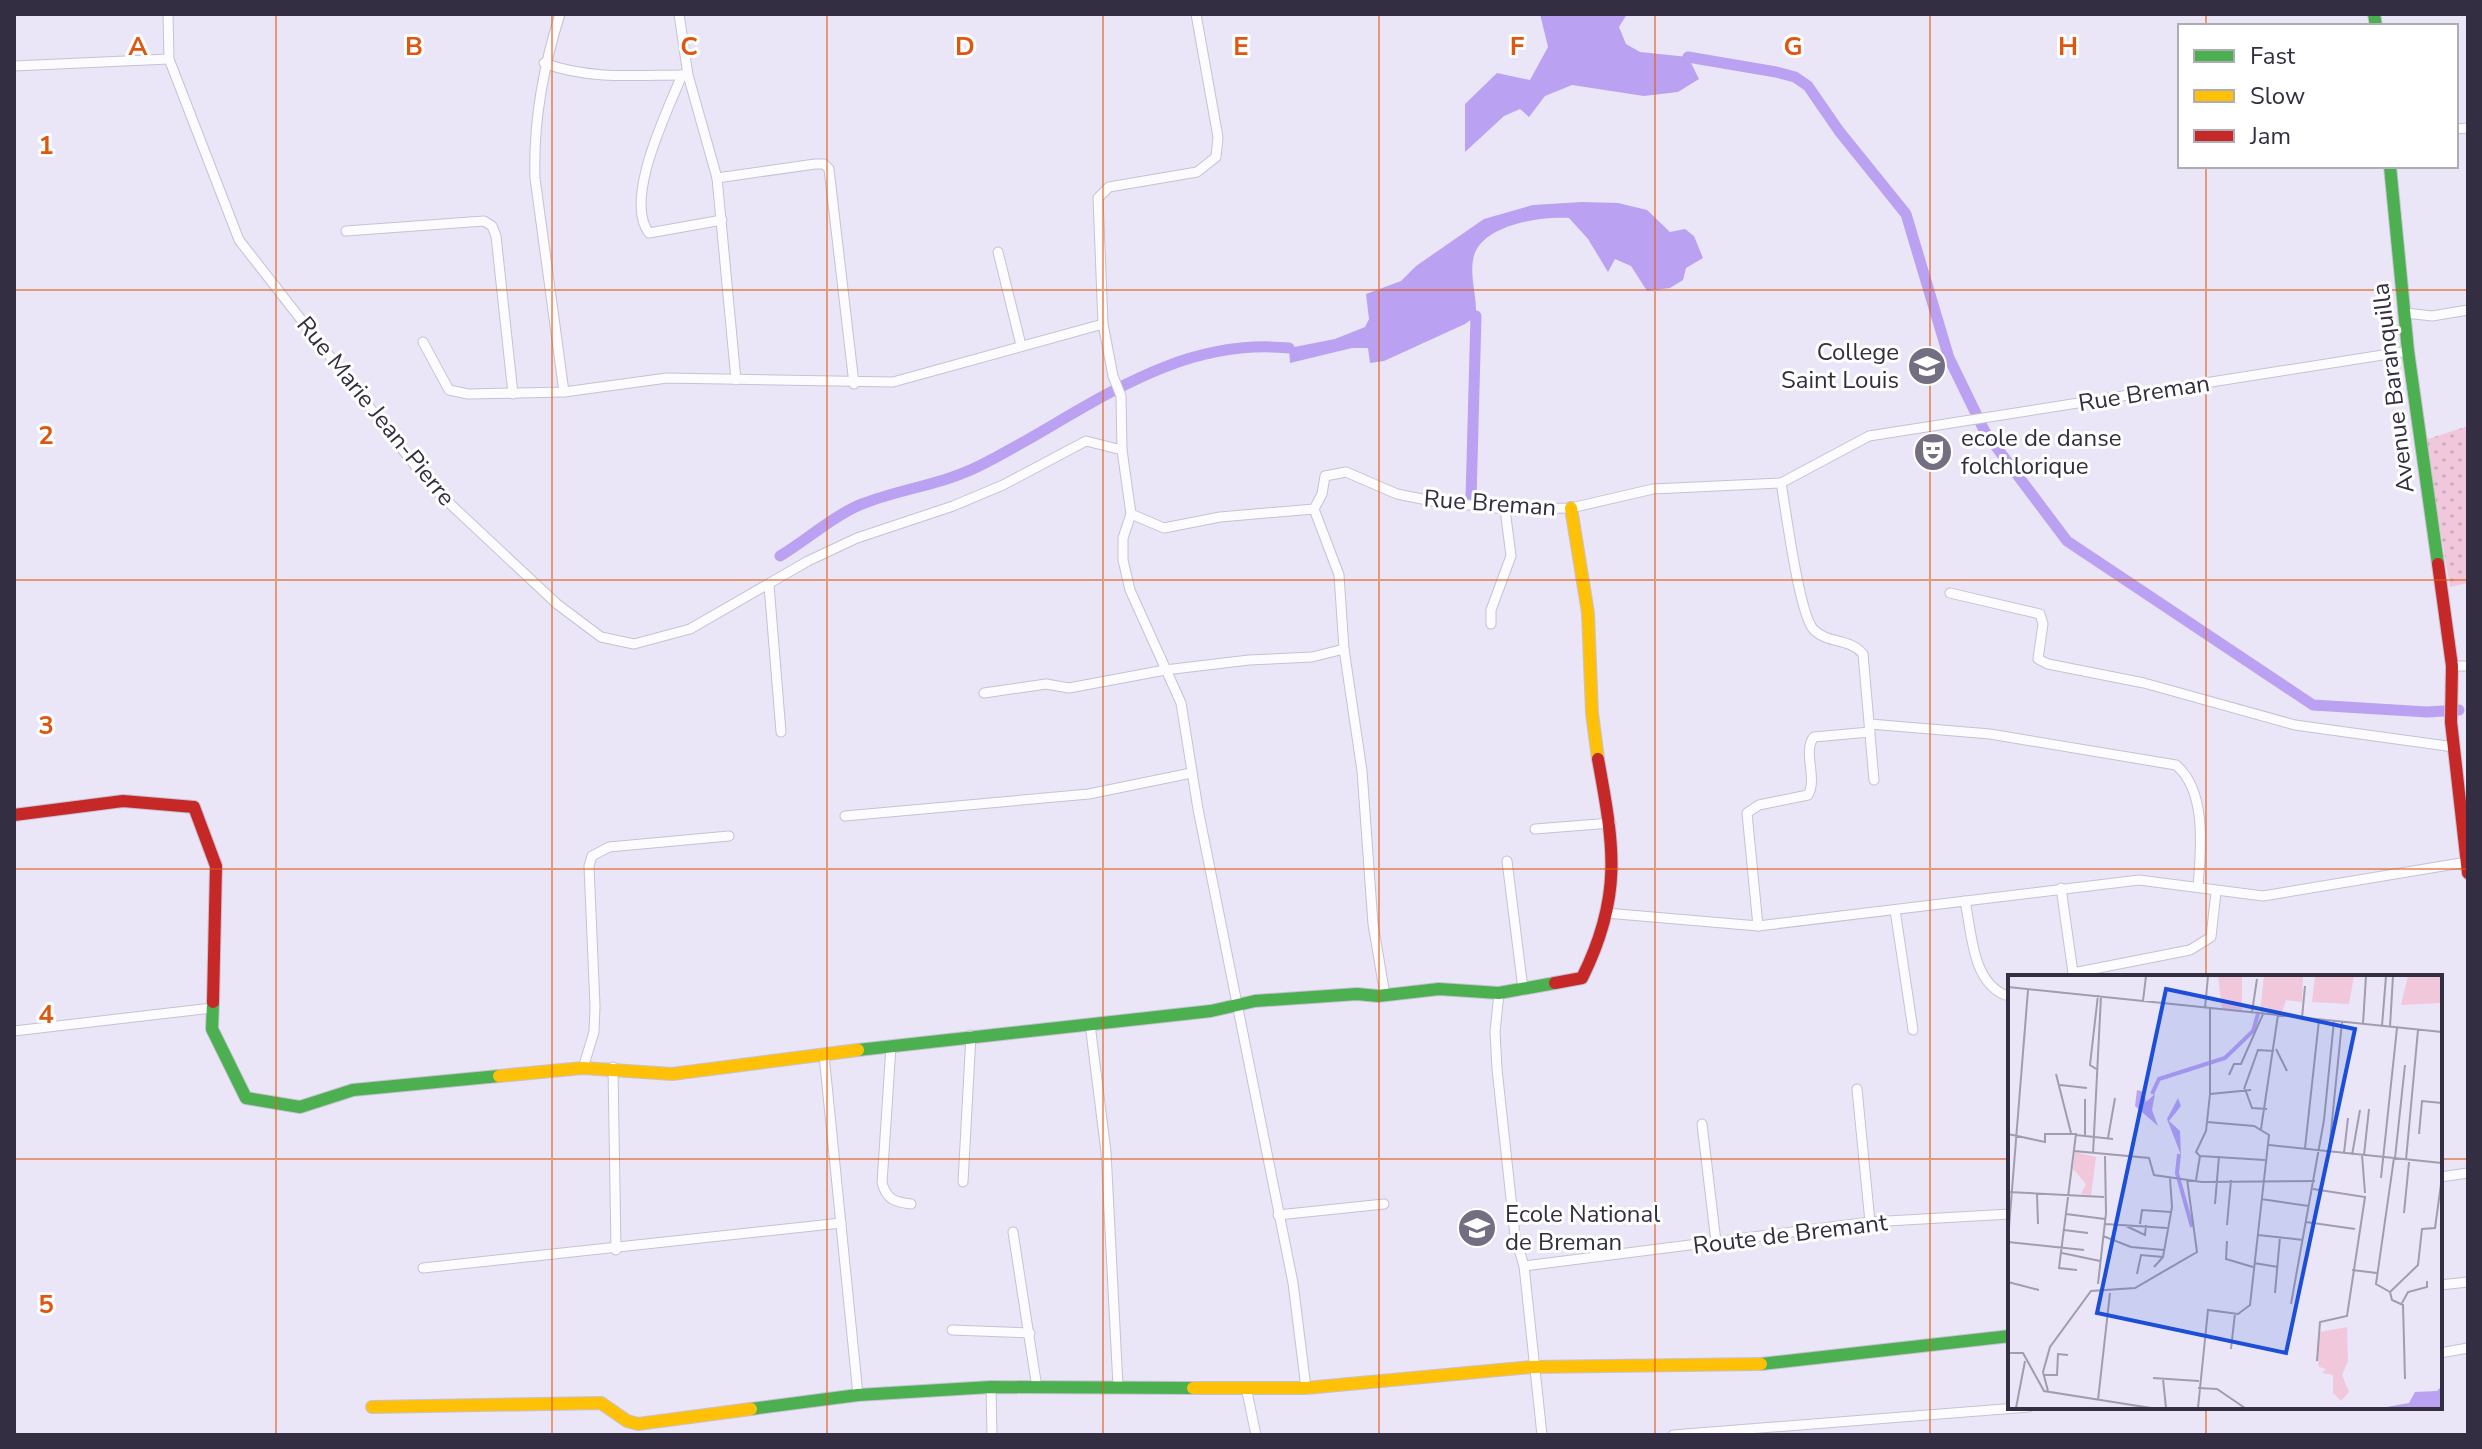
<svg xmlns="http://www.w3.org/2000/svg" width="2482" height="1449" font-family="'Nunito Sans',sans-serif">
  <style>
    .grass { fill: url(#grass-dots) }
    .water { fill: #baa1f1 }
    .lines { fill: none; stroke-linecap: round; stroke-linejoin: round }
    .canal { stroke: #baa1f1; stroke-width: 11 }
    .street-casing { stroke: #c6c2d3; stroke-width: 11 }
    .fast-casing { stroke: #c6c2d3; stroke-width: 14 }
    .slow-casing { stroke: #c6c2d3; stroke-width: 14 }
    .jam-casing { stroke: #c6c2d3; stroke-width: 14 }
    .street { stroke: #fcfbfe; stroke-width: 9 }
    .fast { stroke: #4caf50; stroke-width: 12 }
    .slow { stroke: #ffc107; stroke-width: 12 }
    .jam { stroke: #c62828; stroke-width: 12 }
    .grid { fill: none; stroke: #df570f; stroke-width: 2; stroke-opacity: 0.55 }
    .labels { text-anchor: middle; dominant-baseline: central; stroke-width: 6; stroke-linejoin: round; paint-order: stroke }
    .poi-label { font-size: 24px; fill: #332e41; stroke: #fff; text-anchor: start }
    .street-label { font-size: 24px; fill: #332e41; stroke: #fff }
    .inset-river { fill: none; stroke: #baa1f1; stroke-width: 4 }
    .inset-road { fill: none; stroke: #a19cae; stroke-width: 2 }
    .view { fill: #1d4ed8; fill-opacity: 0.15; stroke: #1d4ed8; stroke-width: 4 }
    .inset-edge { fill: none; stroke: #332e41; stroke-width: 4 }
    .grid-label { font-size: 26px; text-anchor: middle; font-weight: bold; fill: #df570f; stroke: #fff; stroke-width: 6; stroke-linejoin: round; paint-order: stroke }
  </style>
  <defs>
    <pattern id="grass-dots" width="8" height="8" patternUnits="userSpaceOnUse" patternTransform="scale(2)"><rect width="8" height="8" fill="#f1c7dc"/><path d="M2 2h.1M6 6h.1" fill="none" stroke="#cfabbe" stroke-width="1.8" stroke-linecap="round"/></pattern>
  </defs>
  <rect width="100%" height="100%" fill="#eae6f7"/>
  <path class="grass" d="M 2468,426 L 2468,583 L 2450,587 L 2425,440 Z"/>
  <g class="water">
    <path d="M 1540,14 L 1627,14 L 1619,27 L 1626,44 L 1640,52 L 1688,57 L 1699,79 L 1678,92 L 1644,96 L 1572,85 L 1545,96 L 1529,117 L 1520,109 L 1504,116 L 1465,152 L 1465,104 L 1497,73 L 1530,80 L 1548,47 Z"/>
    <path d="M 1582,202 L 1618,203 L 1647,210 L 1670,232 L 1685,229 L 1694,236 L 1703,258 L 1686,268 L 1683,280 L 1670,288 L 1647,291 L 1631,266 L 1615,259 L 1608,272 L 1588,239 L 1569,218 C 1541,216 1478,225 1473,260 C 1470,278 1477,297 1476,316 L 1465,324 L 1384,361 L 1370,363 L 1368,348 L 1352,348 L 1290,363 L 1289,348 L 1335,339 L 1365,327 L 1369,319 L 1366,294 L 1401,281 L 1416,266 L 1484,219 L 1533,205 Z"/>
  </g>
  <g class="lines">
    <g class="canal">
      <path d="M 1688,57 L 1776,72 L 1795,77 L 1808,86 L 1839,131 L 1906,214 L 1949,358 L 1985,432 L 2067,541 L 2313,705 L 2427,712 L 2459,710"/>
      <path d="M 1471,498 L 1476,316"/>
      <path d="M 780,556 C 805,541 836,514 862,504 C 900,489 940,485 977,467 C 1079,417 1168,336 1289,348"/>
    </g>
    <defs>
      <g id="street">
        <path d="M 168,14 L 169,59 L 239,240 L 431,486 L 557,604 L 601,637 L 634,644 L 690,629 L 808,561 L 857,538 L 953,506 L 1003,485 L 1086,441 L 1122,450"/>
        <path d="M 560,14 C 543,68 533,121 535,178 L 564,392"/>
        <path d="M 679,14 L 688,75 L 717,178 L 736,380"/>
        <path d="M 1196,14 L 1218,137 L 1216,157 L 1197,172 L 1109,187 L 1098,198 L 1103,324 L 1113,376 L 1121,396 L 1122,450 L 1131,514 L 1123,538 L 1123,560 L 1130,590 L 1181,703 L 1198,809 L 1293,1283 L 1306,1388"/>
        <path d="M 544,63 C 589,80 638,75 685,75"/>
        <path d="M 14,66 L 169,59"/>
        <path d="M 682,75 C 668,110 623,199 649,233 L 722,220"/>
        <path d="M 2456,129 L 2468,128"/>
        <path d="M 717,178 L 815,164 L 824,164 L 829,169 L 854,384"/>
        <path d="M 346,231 L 484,221 L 492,226 L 496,236 L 513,394"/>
        <path d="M 998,252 L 1021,345"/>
        <path d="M 2406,313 L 2432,316 L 2468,310"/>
        <path d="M 423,342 L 449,390 L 468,394 L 564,392 L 667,378 L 893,382 L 1103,324"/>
        <path d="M 1781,483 C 1786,510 1799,615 1814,630 C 1828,644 1850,638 1863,654 L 1874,780"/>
        <path d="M 1314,509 L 1339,575 L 1344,649 L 1362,771 L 1373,924 L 1385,995"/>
        <path d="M 1131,514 L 1164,528 L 1220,517 L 1314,509 L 1322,494 L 1325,476 L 1346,472 L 1397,494 L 1432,501 L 1505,509 L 1571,508 L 1653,489 L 1781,483 L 1869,436 L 2408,351"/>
        <path d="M 769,585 L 781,732"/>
        <path d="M 1950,593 L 2040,614 L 2043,624 L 2038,659 L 2048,664 L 2144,683 L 2295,725 L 2454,747"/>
        <path d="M 1491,624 L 1491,610 L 1511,556 L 1505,509"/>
        <path d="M 2452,666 L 2468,666"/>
        <path d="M 984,693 L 1046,684 L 1069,688 L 1165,670 L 1249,660 L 1312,657 L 1344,649"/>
        <path d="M 1870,724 L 1990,734 L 2176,765 C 2207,791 2201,849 2198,887"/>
        <path d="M 845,816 L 1089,794 L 1191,773"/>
        <path d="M 1535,829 L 1611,823"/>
        <path d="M 1507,861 L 1523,989"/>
        <path d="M 2061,888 L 2073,973"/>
        <path d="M 1965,901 C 1972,934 1972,981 2005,995"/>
        <path d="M 1895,910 L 1913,1030"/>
        <path d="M 1606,913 L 1758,926 L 2139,880 L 2263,896 L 2467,862"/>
        <path d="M 1758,926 L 1747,813 L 1759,805 L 1808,795 C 1818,778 1802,751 1814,737 L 1870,732"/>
        <path d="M 2072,977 L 2073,973 L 2190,950 L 2211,937 L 2216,892"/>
        <path d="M 1499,993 L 1495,1032 L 1497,1069 L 1515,1236 L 1524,1266 L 1542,1435"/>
        <path d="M 1090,1024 L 1106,1152 L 1118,1386"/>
        <path d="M 14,1031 L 212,1008"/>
        <path d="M 891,1046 L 882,1183 C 887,1200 895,1202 911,1204"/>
        <path d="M 824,1055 L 858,1395"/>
        <path d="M 613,1067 L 616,1250"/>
        <path d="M 583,1068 L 594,1032 L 595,1006 L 589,866 L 592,856 L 609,847 L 729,836"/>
        <path d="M 1857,1089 L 1870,1222"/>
        <path d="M 1702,1124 L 1716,1242"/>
        <path d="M 2440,1177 L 2468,1173"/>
        <path d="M 963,1182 L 971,1035"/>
        <path d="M 1278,1215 L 1384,1204"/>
        <path d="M 1013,1232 L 1037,1388"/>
        <path d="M 1524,1266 L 1870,1222 L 2010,1214"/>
        <path d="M 423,1268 L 841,1223"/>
        <path d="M 2440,1285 L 2468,1282"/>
        <path d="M 952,1330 L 1030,1333"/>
        <path d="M 2440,1353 L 2468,1348"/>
        <path d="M 991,1387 L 992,1435"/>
        <path d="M 1246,1387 L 1256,1435"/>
        <path d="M 1673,1435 L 2029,1407"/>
      </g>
      <g id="fast">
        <path d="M 2374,14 L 2376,26"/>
        <path d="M 2390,166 L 2408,351 L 2438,564"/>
        <path d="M 213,1002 L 212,1029 L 246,1098 L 300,1107 L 353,1090 L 499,1076"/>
        <path d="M 858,1050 L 1211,1011 L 1255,1001 L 1357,994 L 1378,996 L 1439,989 L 1499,993 L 1555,983"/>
        <path d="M 1761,1364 L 2010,1336"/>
        <path d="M 751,1409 L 858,1395 L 991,1387 L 1193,1388"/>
      </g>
      <g id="slow">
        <path d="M 1571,508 L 1588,613 L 1592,713 L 1598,759"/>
        <path d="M 499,1076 L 583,1068 L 672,1074 L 858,1050"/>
        <path d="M 1193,1388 L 1306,1388 L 1532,1367 L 1761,1364"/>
        <path d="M 372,1407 L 601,1403 L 627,1421 L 638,1424 L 751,1409"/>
      </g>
      <g id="jam">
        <path d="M 2438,564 L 2452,666 L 2451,722 L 2468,873"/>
        <path d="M 14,815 L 123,801 L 194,807 L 216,866 L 213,1002"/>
        <path d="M 1555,983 L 1582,978 C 1623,896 1614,846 1598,759"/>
      </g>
    </defs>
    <use href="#street" class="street-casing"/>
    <use href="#fast" class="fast-casing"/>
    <use href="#slow" class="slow-casing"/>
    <use href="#jam" class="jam-casing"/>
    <use href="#street" class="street"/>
    <use href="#fast" class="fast"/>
    <use href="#slow" class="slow"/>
    <use href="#jam" class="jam"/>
  </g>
  <path class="grid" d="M 276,14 L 276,1435M 552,14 L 552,1435M 827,14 L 827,1435M 1103,14 L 1103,1435M 1379,14 L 1379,1435M 1655,14 L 1655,1435M 1930,14 L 1930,1435M 2206,14 L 2206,26M 2206,166 L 2206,977M 14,290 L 2468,290M 14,580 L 2468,580M 14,869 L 2468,869M 14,1159 L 2010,1159M 2440,1159 L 2468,1159M 2206,1407 L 2206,1435"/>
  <defs>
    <symbol id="school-disc" viewBox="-11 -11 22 22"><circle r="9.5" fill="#736e81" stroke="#fff"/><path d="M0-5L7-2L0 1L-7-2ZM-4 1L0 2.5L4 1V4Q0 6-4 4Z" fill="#fff"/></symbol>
    <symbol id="theatre-disc" viewBox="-11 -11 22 22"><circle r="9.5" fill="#736e81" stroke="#fff"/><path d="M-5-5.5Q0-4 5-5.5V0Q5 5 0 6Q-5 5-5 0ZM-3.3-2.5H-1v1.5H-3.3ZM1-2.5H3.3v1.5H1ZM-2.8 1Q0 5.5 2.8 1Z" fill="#fff"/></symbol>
  </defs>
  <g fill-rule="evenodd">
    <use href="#school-disc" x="1905" y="344" width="44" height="44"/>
    <use href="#theatre-disc" x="1911" y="430" width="44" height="44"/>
    <use href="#school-disc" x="1455" y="1206" width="44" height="44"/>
  </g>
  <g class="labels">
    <g class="poi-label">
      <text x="1899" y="352" text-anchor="end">College<tspan x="1899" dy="28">Saint Louis</tspan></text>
      <text x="1961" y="438">ecole de danse<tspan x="1961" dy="28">folchlorique</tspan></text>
      <text x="1505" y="1214">Ecole National<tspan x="1505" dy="28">de Breman</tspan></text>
    </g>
    <g class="street-label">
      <text transform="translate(2393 388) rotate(-97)">Avenue Baranquilla</text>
      <text transform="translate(2144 393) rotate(-9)">Rue Breman</text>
      <text transform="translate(376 411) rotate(51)">Rue Marie Jean-Pierre</text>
      <text transform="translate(1490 503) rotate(4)">Rue Breman</text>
      <text transform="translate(1790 1234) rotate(-7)">Route de Bremant</text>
    </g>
  </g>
  <g transform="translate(2008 975)">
    <rect width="434" height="434" fill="#eae6f7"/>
    <path d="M 210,1 L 234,1 L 234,35 L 214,34 ZM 256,1 L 295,1 L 294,27 L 278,25 L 274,37 L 252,37 ZM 307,1 L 346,1 L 341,29 L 304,27 ZM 400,1 L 434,1 L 434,28 L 393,30 ZM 339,352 L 340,386 L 334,400 L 341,417 L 333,426 L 325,418 L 325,400 L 314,398 L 318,394 L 311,392 L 309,381 L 312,357 Z" fill="#f1c7dc"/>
    <path d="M 67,177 L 88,182 L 83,220 L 73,219 L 78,209 L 65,194 Z" fill="#f1c7dc"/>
    <path d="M 129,115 L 136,117 L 138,127 L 147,119 L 144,135 L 150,151 L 127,131 ZM 170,123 L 173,131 L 161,146 L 172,156 L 173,180 L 159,144 ZM 434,411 L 434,433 L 373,433 L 401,428 L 407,417 L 429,416 Z" fill="#baa1f1"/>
    <path class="inset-river" d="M 144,119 L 151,104 L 217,83 L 245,56 L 250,39M 171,179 L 169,198 L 184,252"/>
    <path class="inset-road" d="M 0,12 L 434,57M 90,20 L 82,90 L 90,95M 135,26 L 138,1M 197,33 L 200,1M 244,37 L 249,4M 294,43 L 297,11M 355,49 L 358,1M 374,51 L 378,1M 382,52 L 385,1M 268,74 L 279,96M 48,99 L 63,158M 221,100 L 226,89 L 233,89 L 255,39M 52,110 L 79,113M 236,114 L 250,75 L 266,76M 237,114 L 244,133 L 259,134M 202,119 L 243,115M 77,124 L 77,161M 253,154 L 270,40M 0,159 L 37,167 L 37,159 L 68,159 L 51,293 L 69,295M 411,159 L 414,126 L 434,128M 68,160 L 105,164M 100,163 L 107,123M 261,170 L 434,188M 297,173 L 311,45M 66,176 L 141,183 L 146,200 L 194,207 L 307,206M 321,176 L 334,47M 336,178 L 340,143M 85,179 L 93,21M 344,180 L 352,135M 354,180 L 357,218M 356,180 L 361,134M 192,181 L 257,185M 387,183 L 397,90M 398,185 L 410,55M 373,203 L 389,53M 188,205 L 192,181 L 188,177 L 198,156 L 202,119 L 202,34M 305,214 L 357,222 L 339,341 L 312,347 L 309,386M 0,217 L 96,222M 29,219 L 30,249M 253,224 L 301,231M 207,229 L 211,181M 396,238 L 401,187M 58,239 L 97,244M 298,247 L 347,254M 97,249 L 159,253M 132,249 L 134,235 L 163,237M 219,250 L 223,205M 118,251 L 137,260 L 138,250M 56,255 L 80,258M 250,260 L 295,265M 95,261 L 123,272 L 156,275M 0,265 L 20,15M 219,266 L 218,284 L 245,292M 0,267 L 76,275M 54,278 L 92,286M 246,288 L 270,292M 146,292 L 155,282 L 164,232 L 162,203M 344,295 L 369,298M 129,299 L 133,280 L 155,282M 0,307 L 31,315M 90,309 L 98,238 L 97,181M 382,317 L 368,309 L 386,183M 267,318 L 272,262M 394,328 L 400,317 L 419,312 L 419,306M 283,329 L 316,145 L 326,46M 223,374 L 227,338M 0,378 L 15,378 L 36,416 L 143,433M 35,400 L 49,400 L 50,379 L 60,380M 145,403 L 191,406M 155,404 L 158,433M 397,404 L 395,330 L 384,325 L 382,317 L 410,290 L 414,254 L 427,253 L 434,202M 190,413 L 209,414 L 237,433M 40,416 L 35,397 L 42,372 L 83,316 L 127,313 L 189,277 L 179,204M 90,425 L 102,318M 8,433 L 17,386M 190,433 L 200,335 L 230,339 L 242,330 L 261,160 L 246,151 L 199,147"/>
    <path class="view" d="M 158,14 L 347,54 L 278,378 L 89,338 Z"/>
    <rect width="434" height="434" class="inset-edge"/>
  </g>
  <g class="grid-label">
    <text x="138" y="55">A</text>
    <text x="414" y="55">B</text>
    <text x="689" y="55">C</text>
    <text x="965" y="55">D</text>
    <text x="1241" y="55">E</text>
    <text x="1517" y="55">F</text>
    <text x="1793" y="55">G</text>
    <text x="2068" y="55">H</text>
    <text x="46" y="154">1</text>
    <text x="46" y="444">2</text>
    <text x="46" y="734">3</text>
    <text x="46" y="1023">4</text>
    <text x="46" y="1313">5</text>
  </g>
  <rect width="2482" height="1449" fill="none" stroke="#332e41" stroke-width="32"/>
  <rect x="2178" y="24" width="280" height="144" fill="#ffffff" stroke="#adabb3" stroke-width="2"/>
  <rect x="2194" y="50" width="40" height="12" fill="#4caf50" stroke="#adabb3" stroke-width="2"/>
  <text x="2250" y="64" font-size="24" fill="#332e41">Fast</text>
  <rect x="2194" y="90" width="40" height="12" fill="#ffc107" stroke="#adabb3" stroke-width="2"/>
  <text x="2250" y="104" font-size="24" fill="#332e41">Slow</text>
  <rect x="2194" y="130" width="40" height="12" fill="#c62828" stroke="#adabb3" stroke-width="2"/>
  <text x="2250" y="144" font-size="24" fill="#332e41">Jam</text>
</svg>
